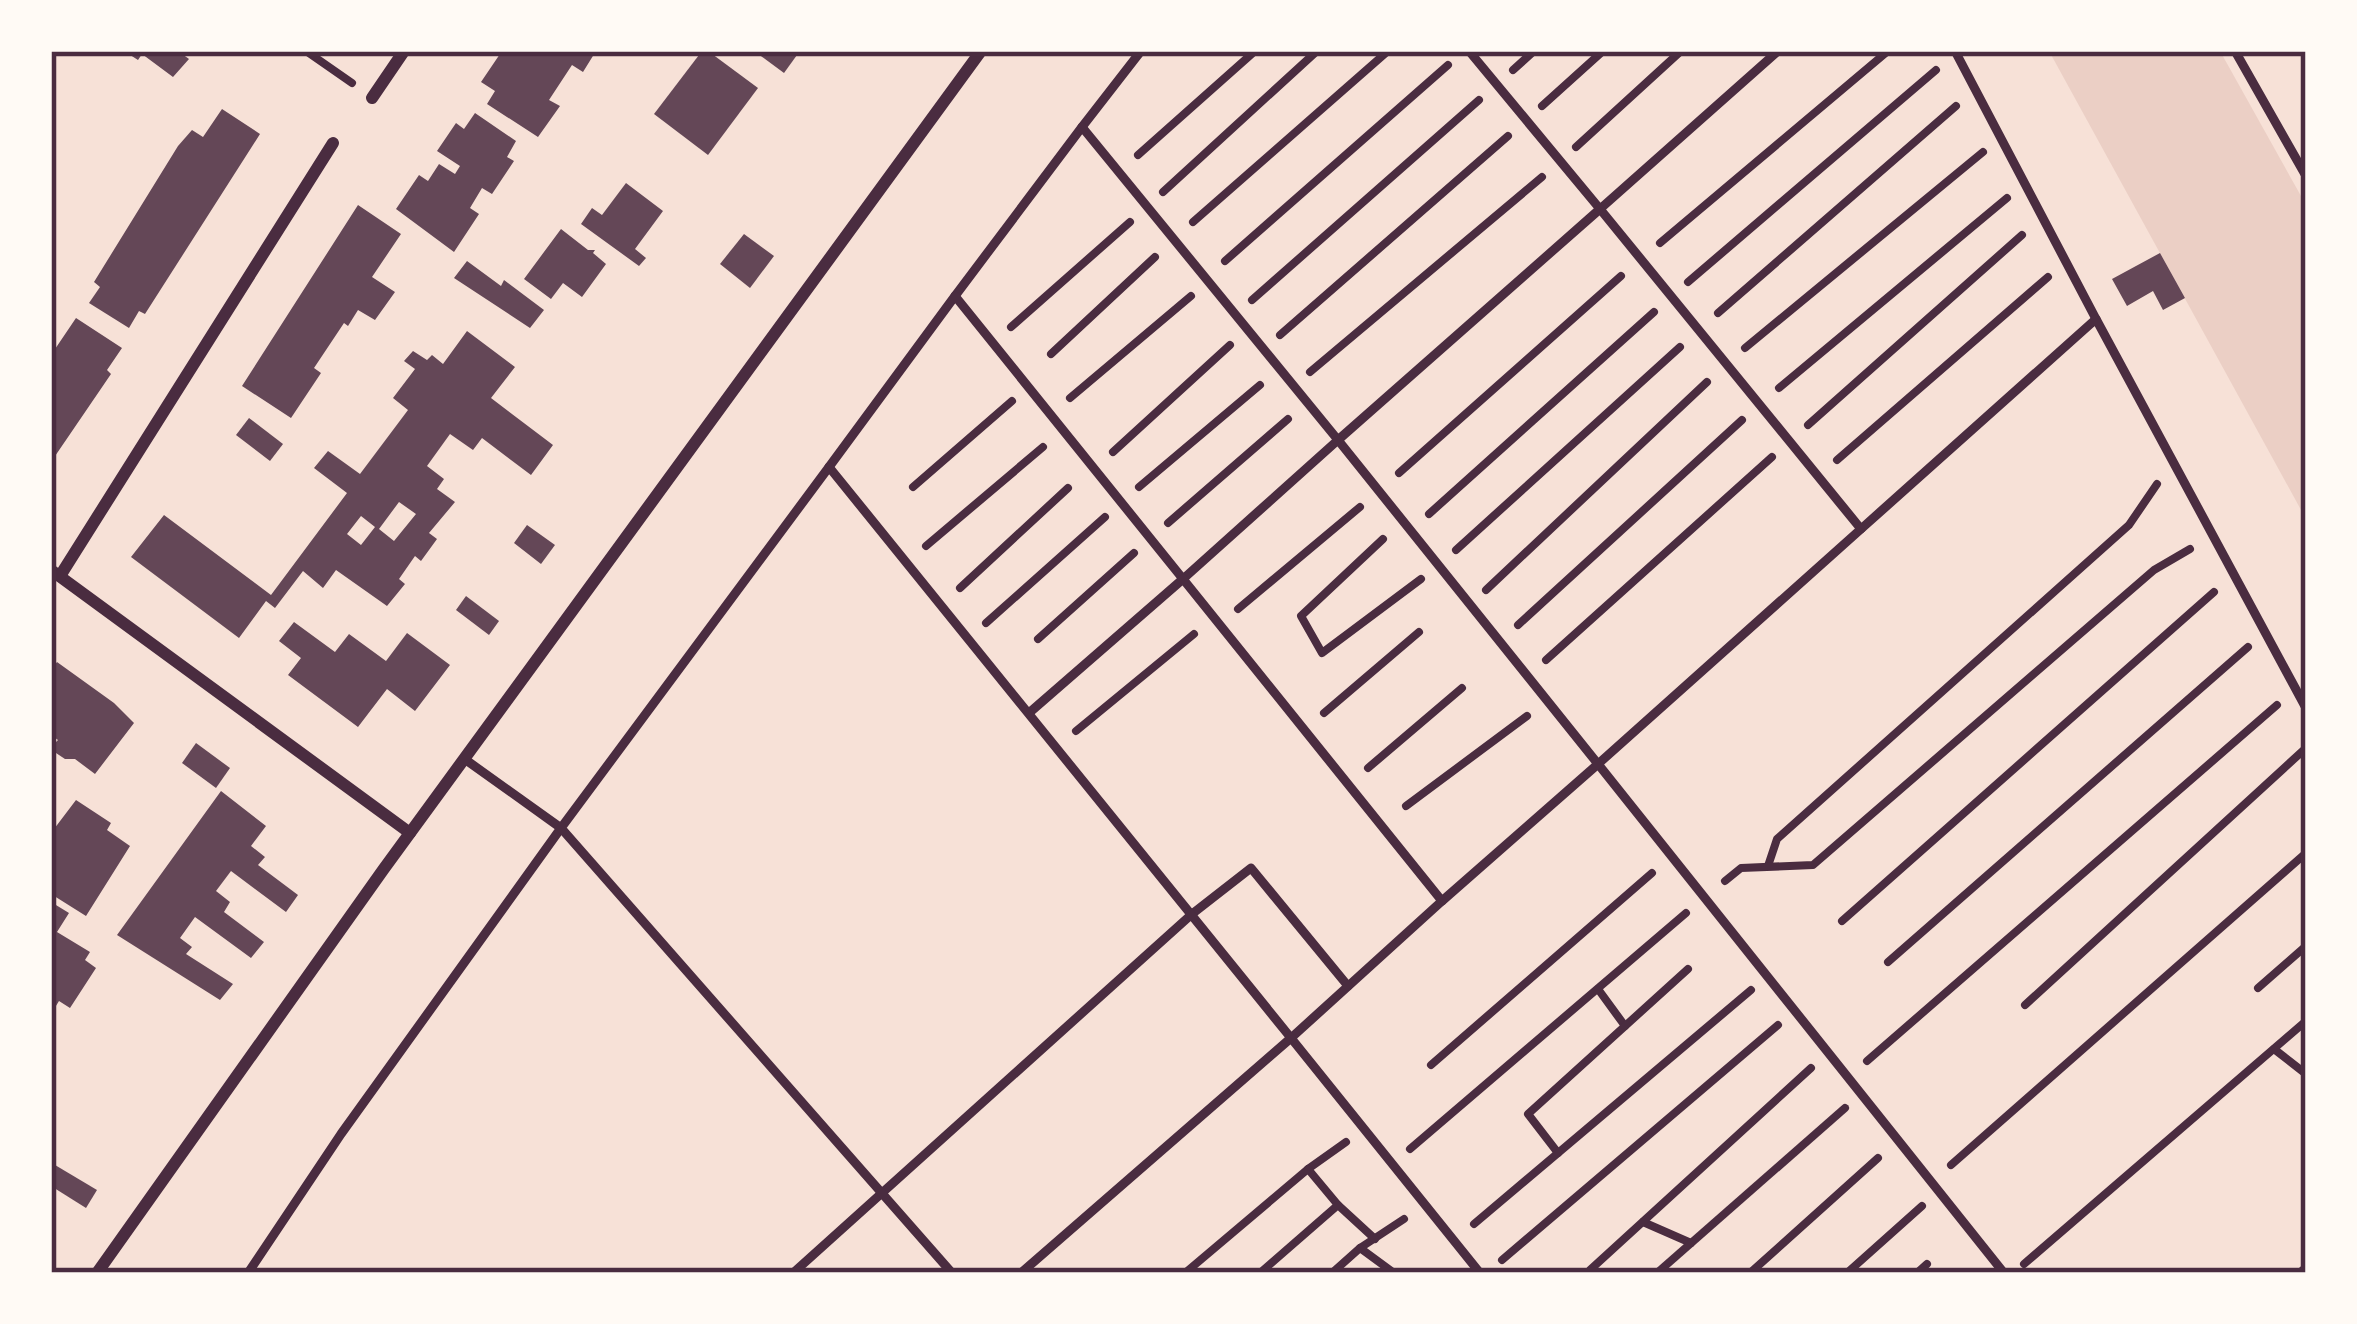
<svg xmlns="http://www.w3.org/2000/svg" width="2357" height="1324" font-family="'Crimson Pro',serif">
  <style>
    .green { fill: #ebcfc5 }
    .building { fill: #644757; fill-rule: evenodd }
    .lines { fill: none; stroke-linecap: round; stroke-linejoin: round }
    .path { stroke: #4a2c40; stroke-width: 8 }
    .service { stroke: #4a2c40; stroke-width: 9 }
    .minor { stroke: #4a2c40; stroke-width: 12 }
    .neatline { fill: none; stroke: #4a2c40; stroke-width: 4.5 }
  </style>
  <rect width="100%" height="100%" fill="#f7e1d7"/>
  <path class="green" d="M 2049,51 L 2220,51 L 2306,205 L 2306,519 Z"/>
  <g class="building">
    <path d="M 124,51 L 178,51 L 189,59 L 173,77 L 142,54 L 138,60 Z"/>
    <path d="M 502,51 L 596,51 L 583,72 L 572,65 L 549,100 L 560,106 L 538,137 L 487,104 L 495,91 L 481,82 Z"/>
    <path d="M 702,51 L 708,51 L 758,88 L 708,155 L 654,114 Z"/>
    <path d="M 754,51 L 797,51 L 797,55 L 784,73 Z"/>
    <path d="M 222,109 L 260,134 L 145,314 L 139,311 L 129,328 L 89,303 L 100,287 L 94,282 L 178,146 L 192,130 L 203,137 Z"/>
    <path d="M 475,113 L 516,141 L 507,157 L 514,161 L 492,194 L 482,188 L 470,208 L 479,214 L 454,252 L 396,209 L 419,175 L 428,181 L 439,164 L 455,174 L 460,166 L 437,151 L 456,123 L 464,129 Z"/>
    <path d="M 626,183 L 663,211 L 635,249 L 646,258 L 639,266 L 581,224 L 592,208 L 602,215 Z"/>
    <path d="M 358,205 L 401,234 L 372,277 L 395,292 L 375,320 L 358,310 L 348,326 L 344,323 L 314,368 L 321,373 L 291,418 L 242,386 Z"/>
    <path d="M 561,229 L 588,250 L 595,250 L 593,253 L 606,264 L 582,297 L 563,283 L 551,299 L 524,279 Z"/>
    <path d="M 744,234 L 774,256 L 750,288 L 720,264 Z"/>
    <path d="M 2160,253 L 2185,298 L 2163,310 L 2153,291 L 2127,306 L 2112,279 Z"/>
    <path d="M 467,261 L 501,286 L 504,280 L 544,310 L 530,328 L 454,278 Z"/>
    <path d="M 76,318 L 122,348 L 107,370 L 111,374 L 51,462 L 51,355 Z"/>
    <path d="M 467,331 L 515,367 L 491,398 L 553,445 L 531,475 L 482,438 L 473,450 L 450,434 L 427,466 L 444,479 L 437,489 L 455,502 L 429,533 L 437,539 L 421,561 L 415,556 L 399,579 L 405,584 L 387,606 L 336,570 L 323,588 L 303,571 L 275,608 L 266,601 L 239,638 L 131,557 L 164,515 L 271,595 L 347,493 L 314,468 L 328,451 L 360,474 L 408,410 L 393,398 L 415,369 L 404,361 L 413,351 L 427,360 L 432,355 L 443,364 ZM 399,502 L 416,514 L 394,541 L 379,529 ZM 361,516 L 375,527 L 361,545 L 347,534 Z"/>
    <path d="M 249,418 L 283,444 L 270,461 L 236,435 Z"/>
    <path d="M 527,525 L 555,545 L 541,564 L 514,543 Z"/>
    <path d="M 466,596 L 499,621 L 489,635 L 456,610 Z"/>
    <path d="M 294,622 L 335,652 L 349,634 L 386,661 L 407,633 L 450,665 L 415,711 L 387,689 L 358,727 L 288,675 L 301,658 L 279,641 Z"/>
    <path d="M 57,662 L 114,703 L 134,723 L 95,774 L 75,759 L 65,759 L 56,753 L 53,745 L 58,740 L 51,735 L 51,670 Z"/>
    <path d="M 196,743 L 230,768 L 216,788 L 182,763 Z"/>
    <path d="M 221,791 L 266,826 L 251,846 L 265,857 L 258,865 L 298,895 L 286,912 L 231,871 L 216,891 L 230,902 L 224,912 L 264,942 L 251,958 L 195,917 L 180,938 L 192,947 L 186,954 L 233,984 L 220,1000 L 117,935 Z"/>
    <path d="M 76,800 L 111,823 L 107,830 L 130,846 L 86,916 L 51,894 L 51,833 Z"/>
    <path d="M 51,902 L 69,913 L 57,932 L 90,952 L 85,960 L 96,968 L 70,1008 L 59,1001 L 51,1014 Z"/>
    <path d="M 55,1165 L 97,1190 L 86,1208 L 51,1186 Z"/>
  </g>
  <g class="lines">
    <g class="path">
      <path d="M 306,51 L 352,83"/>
      <path d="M 1513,70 L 1534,51"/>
      <path d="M 1542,106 L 1603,51"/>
      <path d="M 1576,147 L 1681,51"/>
      <path d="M 1138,155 L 1255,51"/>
      <path d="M 1163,192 L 1317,51"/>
      <path d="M 1193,222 L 1388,51"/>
      <path d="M 1660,243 L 1888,51"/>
      <path d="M 1225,261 L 1448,65"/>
      <path d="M 1688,282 L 1936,70"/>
      <path d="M 1252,300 L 1479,100"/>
      <path d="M 1718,313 L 1956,106"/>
      <path d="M 1011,327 L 1130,222"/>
      <path d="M 1280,335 L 1508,136"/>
      <path d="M 1745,348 L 1983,152"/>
      <path d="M 1051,354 L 1155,257"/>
      <path d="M 1310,372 L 1542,177"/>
      <path d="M 1779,388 L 2007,198"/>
      <path d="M 1070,398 L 1191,296"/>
      <path d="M 1808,425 L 2022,235"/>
      <path d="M 1113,452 L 1230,345"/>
      <path d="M 1837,460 L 2048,277"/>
      <path d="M 1399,473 L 1621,276"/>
      <path d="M 913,487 L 1012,401"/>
      <path d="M 1139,487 L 1260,385"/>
      <path d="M 1429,514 L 1654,312"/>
      <path d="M 1168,523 L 1288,419"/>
      <path d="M 1383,539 L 1301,616 L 1322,653 L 1421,579"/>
      <path d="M 926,546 L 1043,447"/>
      <path d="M 1456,550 L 1680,347"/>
      <path d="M 960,588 L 1068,488"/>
      <path d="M 1486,590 L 1707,382"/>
      <path d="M 1238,609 L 1360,507"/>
      <path d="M 986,623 L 1105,517"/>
      <path d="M 1518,625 L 1742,420"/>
      <path d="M 1038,639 L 1134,553"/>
      <path d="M 1546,660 L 1772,457"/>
      <path d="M 1324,713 L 1419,632"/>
      <path d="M 1076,731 L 1194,634"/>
      <path d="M 1368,768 L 1462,688"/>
      <path d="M 1406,806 L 1527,716"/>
      <path d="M 1768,866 L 1777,839 L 2129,525 L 2157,484"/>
      <path d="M 1725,881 L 1741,868 L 1813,865 L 2154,570 L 2190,549"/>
      <path d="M 1842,921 L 2214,592"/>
      <path d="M 1888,962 L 2248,647"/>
      <path d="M 2258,988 L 2306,946"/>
      <path d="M 1598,989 L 1625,1026"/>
      <path d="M 2025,1005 L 2306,748"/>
      <path d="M 2274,1049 L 2306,1074"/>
      <path d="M 1867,1061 L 2277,705"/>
      <path d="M 1431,1065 L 1652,873"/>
      <path d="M 1410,1149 L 1686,913"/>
      <path d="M 1558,1153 L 1528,1114 L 1688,969"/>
      <path d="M 1951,1165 L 2306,853"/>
      <path d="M 1308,1169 L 1346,1142"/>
      <path d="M 1643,1222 L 1691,1243"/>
      <path d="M 1474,1224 L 1751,990"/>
      <path d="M 1360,1248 L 1404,1219"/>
      <path d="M 1502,1260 L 1778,1025"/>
      <path d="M 2024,1264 L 2306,1021"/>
      <path d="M 1590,1270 L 1811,1068"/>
      <path d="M 1185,1273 L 1308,1169 L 1338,1205"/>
      <path d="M 1260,1273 L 1338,1205 L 1375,1239"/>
      <path d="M 1332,1273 L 1360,1248 L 1394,1273"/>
      <path d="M 1657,1273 L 1845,1108"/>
      <path d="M 1750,1273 L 1878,1158"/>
      <path d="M 1847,1273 L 1922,1206"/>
      <path d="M 1917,1273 L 1927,1264"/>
    </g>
    <g class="service">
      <path d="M 1469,51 L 1600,209 L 1778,51"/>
      <path d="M 1955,51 L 2096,319"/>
      <path d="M 2235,51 L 2306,176"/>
      <path d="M 1082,127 L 1141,51"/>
      <path d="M 955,296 L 1082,127 L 1338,440 L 1600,209 L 1861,529 L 1598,764 L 2004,1273"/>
      <path d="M 829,467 L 955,296 L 1183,579 L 1338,440 L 1598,764 L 1442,901"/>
      <path d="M 1861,529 L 2096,319 L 2306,708"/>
      <path d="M 1029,713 L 1183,579 L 1442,901 L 1291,1038 L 1480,1273"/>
      <path d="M 248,1273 L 341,1134 L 561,828 L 466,760"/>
      <path d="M 793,1273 L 1192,914 L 1251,868 L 1348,986"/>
      <path d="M 952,1273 L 561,828 L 829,467 L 1291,1038 L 1021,1273"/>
      <path d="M 2300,1273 L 2306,1268"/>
    </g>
    <g class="minor">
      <path d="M 372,98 L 404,51"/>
      <path d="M 51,570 L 410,833"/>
      <path d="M 60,576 L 333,143"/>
      <path d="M 97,1273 L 383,870 L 981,51"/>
    </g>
  </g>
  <rect width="2357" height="1324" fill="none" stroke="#fffaf5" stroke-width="108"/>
  <rect x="54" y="54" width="2249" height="1216" class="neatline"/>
</svg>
